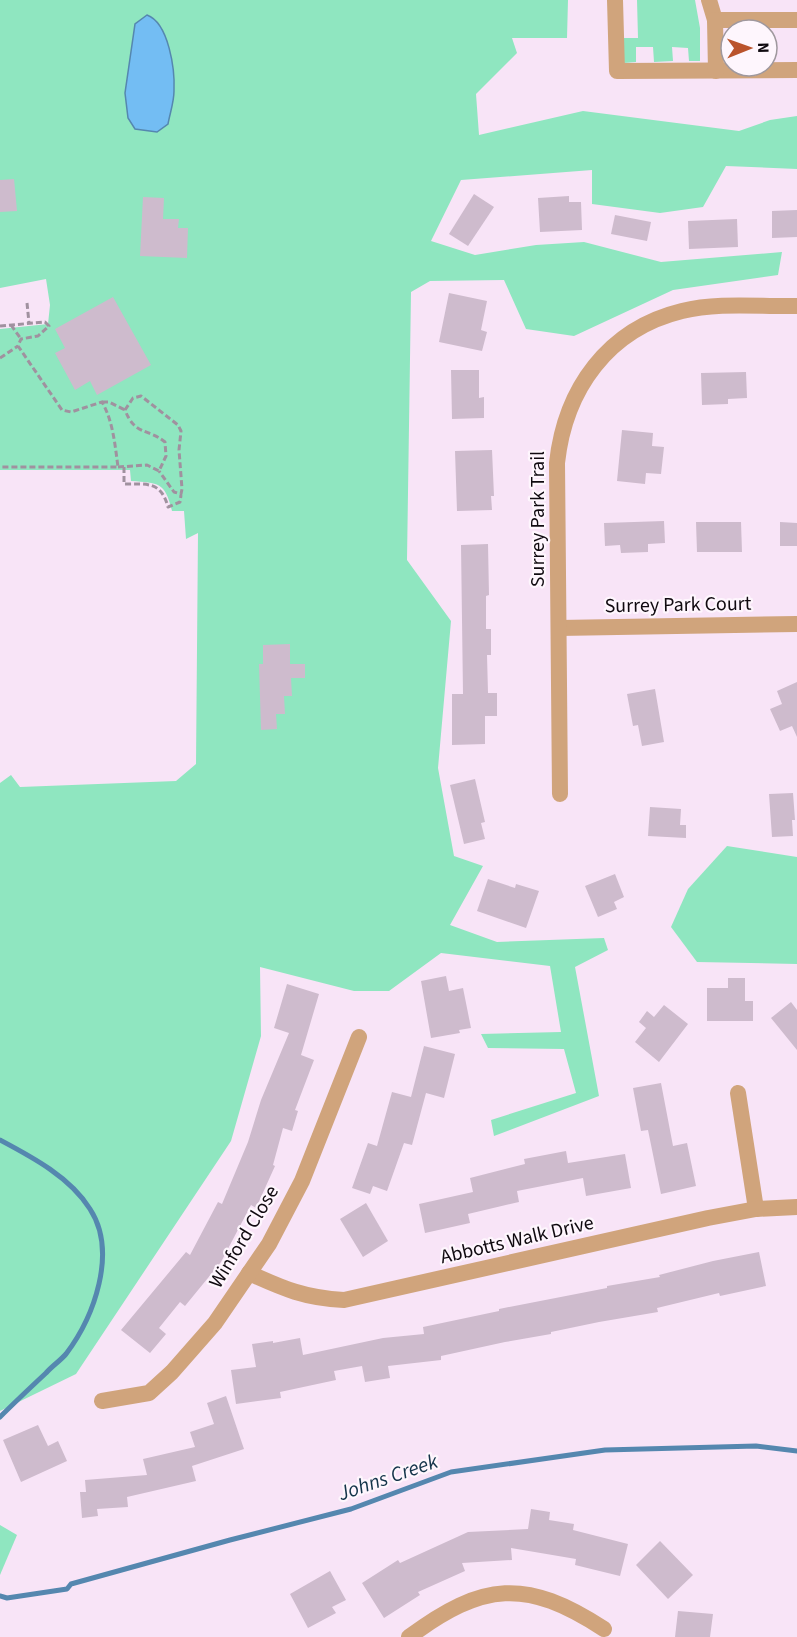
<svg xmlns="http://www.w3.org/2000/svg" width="797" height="1637" font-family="'Source Sans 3',sans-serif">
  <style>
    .green { fill: #8fe6c0 }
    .water { fill: #73bdf3; stroke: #5587af; stroke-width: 1.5 }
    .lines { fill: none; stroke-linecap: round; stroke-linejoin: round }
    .stream { stroke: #5587af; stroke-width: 5 }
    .building { fill: #cebbcd }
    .path { stroke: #a0919f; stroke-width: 3; stroke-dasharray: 6 3; stroke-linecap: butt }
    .minor { stroke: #d0a47c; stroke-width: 16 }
    .labels { text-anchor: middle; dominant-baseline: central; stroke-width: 4.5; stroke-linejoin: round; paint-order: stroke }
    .street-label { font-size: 20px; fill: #100a10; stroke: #fef6fd }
    .water-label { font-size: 21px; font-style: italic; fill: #14344a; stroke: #fef6fd }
  </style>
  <rect width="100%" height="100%" fill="#f8e4f7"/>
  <g class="green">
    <path d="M 0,0 L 568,0 L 567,38 L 512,38 L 517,53 L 476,94 L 479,135 L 583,111 L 739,131 L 770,120 L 797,116 L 797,169 L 726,166 L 703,207 L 660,213 L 592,204 L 592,170 L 461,180 L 431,241 L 475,255 L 536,245 L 584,242 L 661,262 L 782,252 L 778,275 L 673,290 L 574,336 L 526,329 L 504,280 L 430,281 L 411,292 L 407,560 L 451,621 L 438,768 L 454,856 L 483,866 L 450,925 L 497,942 L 604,938 L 608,950 L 575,967 L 599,1096 L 494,1136 L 491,1120 L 576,1093 L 564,1049 L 488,1048 L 481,1034 L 561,1032 L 550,966 L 441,953 L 389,991 L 354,991 L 260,967 L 261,1036 L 231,1141 L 76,1374 L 0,1411 L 0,783 L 11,775 L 20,787 L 176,781 L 196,764 L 198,533 L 186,539 L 184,511 L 172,511 C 165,482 159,483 131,481 L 130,470 L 0,470 L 0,329 L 48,324 L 50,305 L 46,279 L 0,288 Z"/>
    <path d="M 637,0 L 695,0 L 700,28 L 700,61 L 689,61 L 688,48 L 672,47 L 673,61 L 654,62 L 653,47 L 636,47 L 636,62 L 624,63 L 624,38 L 638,38 Z"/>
    <path d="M 727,846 L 797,857 L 797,964 L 697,962 L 671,927 L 688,889 Z"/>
    <path d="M 0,1525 L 17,1535 L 0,1575 Z"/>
  </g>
  <path class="water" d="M 147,15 C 169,23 175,70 174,91 C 174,102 170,113 168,124 L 157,132 L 135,129 L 128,118 L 125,93 L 135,24 Z"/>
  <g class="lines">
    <g class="stream">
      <path d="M 0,1140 C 32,1157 70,1177 90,1209 C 118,1252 94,1317 66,1354 C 60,1361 52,1366 46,1373 C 31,1387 15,1402 0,1417"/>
      <path d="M 0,1596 L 7,1598 L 67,1589 L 71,1584 L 230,1540 L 351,1509 L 451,1472 L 605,1450 L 756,1446 L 797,1451"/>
    </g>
  </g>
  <g class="building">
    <path d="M 14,179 L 17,211 L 0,212 L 0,180 Z"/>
    <path d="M 474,194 L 494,207 L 468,246 L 449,234 Z"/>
    <path d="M 569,196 L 569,202 L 581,202 L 582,230 L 540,232 L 538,198 Z"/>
    <path d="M 143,197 L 164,198 L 163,219 L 179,219 L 178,228 L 188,228 L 187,258 L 140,256 Z"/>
    <path d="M 797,210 L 797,237 L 772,238 L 772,211 Z"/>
    <path d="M 615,215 L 651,222 L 647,241 L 611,234 Z"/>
    <path d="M 737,219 L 738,247 L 689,249 L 688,221 Z"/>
    <path d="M 449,293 L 487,301 L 481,330 L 487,332 L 482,351 L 439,342 Z"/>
    <path d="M 113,297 L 151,365 L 97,395 L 90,381 L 75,390 L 55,353 L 65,348 L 55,329 Z"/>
    <path d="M 451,370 L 479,370 L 479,398 L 484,397 L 484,418 L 452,419 Z"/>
    <path d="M 746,372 L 747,398 L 728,399 L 728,404 L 702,405 L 701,373 Z"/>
    <path d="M 622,430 L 653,433 L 652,446 L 664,447 L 661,474 L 646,473 L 645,484 L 617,481 Z"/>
    <path d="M 492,450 L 494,496 L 491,496 L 492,510 L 457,511 L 455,451 Z"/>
    <path d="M 664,521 L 665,543 L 648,544 L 648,552 L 621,553 L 620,545 L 605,546 L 604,523 Z"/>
    <path d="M 696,522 L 741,522 L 742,552 L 697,552 Z"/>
    <path d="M 780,522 L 797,523 L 797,546 L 780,546 Z"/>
    <path d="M 488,544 L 489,595 L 486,596 L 486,629 L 491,629 L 491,655 L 487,655 L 488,693 L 497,693 L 497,716 L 485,716 L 485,744 L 452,745 L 452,694 L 463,694 L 461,545 Z"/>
    <path d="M 290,644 L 290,664 L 305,664 L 305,678 L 291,678 L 292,696 L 284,696 L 285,714 L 276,714 L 277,729 L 261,730 L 259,664 L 263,664 L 263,645 Z"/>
    <path d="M 797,682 L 797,737 L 792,726 L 780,731 L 770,709 L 782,704 L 777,691 Z"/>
    <path d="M 655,689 L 664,742 L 642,746 L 638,725 L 633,726 L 627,694 Z"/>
    <path d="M 475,779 L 485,822 L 481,823 L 485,839 L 464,844 L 450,785 Z"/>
    <path d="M 793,793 L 795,820 L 792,820 L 793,836 L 772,837 L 769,794 Z"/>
    <path d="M 650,807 L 681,809 L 680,825 L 686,825 L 686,838 L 648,836 Z"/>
    <path d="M 615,874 L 624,897 L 614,902 L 617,909 L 598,917 L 585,886 Z"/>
    <path d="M 488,879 L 515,888 L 516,884 L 539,891 L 526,928 L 477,911 Z"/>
    <path d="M 446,976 L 449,991 L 463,988 L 471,1028 L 459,1030 L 460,1033 L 431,1038 L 421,981 Z"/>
    <path d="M 728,978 L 745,978 L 745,1001 L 753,1001 L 753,1021 L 707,1021 L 707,988 L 728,988 Z"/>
    <path d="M 287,984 L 319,994 L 301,1055 L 314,1060 L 295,1110 L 298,1111 L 292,1131 L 283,1128 L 273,1165 L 275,1166 L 256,1208 L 251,1205 L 221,1262 L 185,1306 L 180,1302 L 159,1328 L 166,1334 L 150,1353 L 121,1330 L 186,1252 L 190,1255 L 218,1202 L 222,1204 L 248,1142 L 261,1100 L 289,1033 L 274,1028 Z"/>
    <path d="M 791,1002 L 797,1010 L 797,1050 L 771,1018 Z"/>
    <path d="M 664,1005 L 688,1024 L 659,1062 L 635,1042 L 646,1028 L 639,1022 L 647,1011 L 654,1017 Z"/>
    <path d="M 424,1046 L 455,1054 L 444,1098 L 426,1093 L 412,1145 L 404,1143 L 387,1191 L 373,1186 L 370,1194 L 352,1188 L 368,1143 L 377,1146 L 392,1092 L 411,1097 Z"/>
    <path d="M 661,1083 L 673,1146 L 687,1143 L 696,1186 L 661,1194 L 648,1130 L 641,1131 L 633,1088 Z"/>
    <path d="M 566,1151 L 568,1163 L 625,1154 L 631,1188 L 586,1196 L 583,1178 L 517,1191 L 519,1202 L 468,1214 L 470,1223 L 425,1233 L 419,1204 L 473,1192 L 470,1178 L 525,1164 L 524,1159 Z"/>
    <path d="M 366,1203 L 388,1241 L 363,1257 L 340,1219 Z"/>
    <path d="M 759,1252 L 766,1286 L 720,1296 L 719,1293 L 657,1308 L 658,1312 L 599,1322 L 551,1332 L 551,1334 L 505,1342 L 441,1356 L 441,1360 L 388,1366 L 390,1378 L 365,1382 L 362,1366 L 334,1371 L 336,1380 L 280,1392 L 281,1398 L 236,1404 L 231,1370 L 256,1367 L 252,1344 L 273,1341 L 273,1343 L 300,1338 L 303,1355 L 383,1338 L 424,1334 L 423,1327 L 499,1311 L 499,1309 L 607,1288 L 607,1286 L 660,1277 L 659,1275 L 713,1261 Z"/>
    <path d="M 226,1396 L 244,1449 L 192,1466 L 196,1481 L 127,1497 L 128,1507 L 97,1509 L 98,1516 L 82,1518 L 80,1492 L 86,1492 L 85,1480 L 147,1475 L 143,1459 L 195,1447 L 190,1432 L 214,1424 L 207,1403 Z"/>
    <path d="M 38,1425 L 48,1446 L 58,1441 L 67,1461 L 21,1482 L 3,1440 Z"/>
    <path d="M 531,1509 L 550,1512 L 549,1520 L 574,1524 L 573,1530 L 628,1544 L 620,1576 L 575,1565 L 576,1559 L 511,1548 L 512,1560 L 462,1563 L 465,1571 L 418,1592 L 420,1595 L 384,1618 L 362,1583 L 398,1560 L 400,1563 L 468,1532 L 528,1529 Z"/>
    <path d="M 660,1541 L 693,1575 L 668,1599 L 636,1565 Z"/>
    <path d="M 330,1571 L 346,1600 L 332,1607 L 336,1613 L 308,1628 L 290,1594 Z"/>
    <path d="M 678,1611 L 713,1614 L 710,1637 L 675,1637 Z"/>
  </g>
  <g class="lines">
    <g class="path">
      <path d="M 27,303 L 29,323"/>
      <path d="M 11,325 L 21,339"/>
      <path d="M 0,326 L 45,322 L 49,326 L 38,336 L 21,339 L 18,346 L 62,410 L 71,412 L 102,402 C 113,421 115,445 118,467 L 0,467"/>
      <path d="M 0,358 L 18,346"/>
      <path d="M 102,402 L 109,402 L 125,410"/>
      <path d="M 118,467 L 147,465 L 159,471 L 166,456 L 165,442 C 148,428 135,436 125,410 L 133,398 L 141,396 L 178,425 L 181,431 L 179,450 L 182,489 L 181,494 L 174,492 L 159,471"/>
      <path d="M 124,467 L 124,484 C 147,484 161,481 168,507 L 180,502 L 181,495"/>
    </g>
    <g class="minor">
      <path d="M 615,0 L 617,71 L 797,70"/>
      <path d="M 709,0 L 715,20 L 797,20"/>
      <path d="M 715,20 L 716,71"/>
      <path d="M 559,628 L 797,624"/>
      <path d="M 560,794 L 557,463 C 565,389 608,329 682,311 C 719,302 760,307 797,306"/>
      <path d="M 738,1093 L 756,1209"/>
      <path d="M 249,1273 C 284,1289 305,1298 344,1300 L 708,1218 L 756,1209 L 797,1207"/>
      <path d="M 102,1401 L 149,1393 L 172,1372 L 215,1323 L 269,1244 L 302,1181 L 359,1037"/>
      <path d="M 409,1637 C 483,1582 526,1578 604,1629"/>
    </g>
  </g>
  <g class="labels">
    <g class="street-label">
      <text transform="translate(538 519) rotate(-90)">Surrey Park Trail</text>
      <text transform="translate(678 605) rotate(-1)">Surrey Park Court</text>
      <text transform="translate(244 1237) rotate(-59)">Winford Close</text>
      <text transform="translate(517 1240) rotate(-13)">Abbotts Walk Drive</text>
    </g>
    <g class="water-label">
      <text transform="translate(388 1477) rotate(-19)">Johns Creek</text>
    </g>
  </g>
  <g transform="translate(749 48) rotate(89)"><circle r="28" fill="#fef6fd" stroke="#9f989e" stroke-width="1.5"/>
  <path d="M0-4.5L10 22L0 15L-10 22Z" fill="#ba532c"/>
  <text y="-9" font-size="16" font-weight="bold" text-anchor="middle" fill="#100a10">N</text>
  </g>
</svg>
